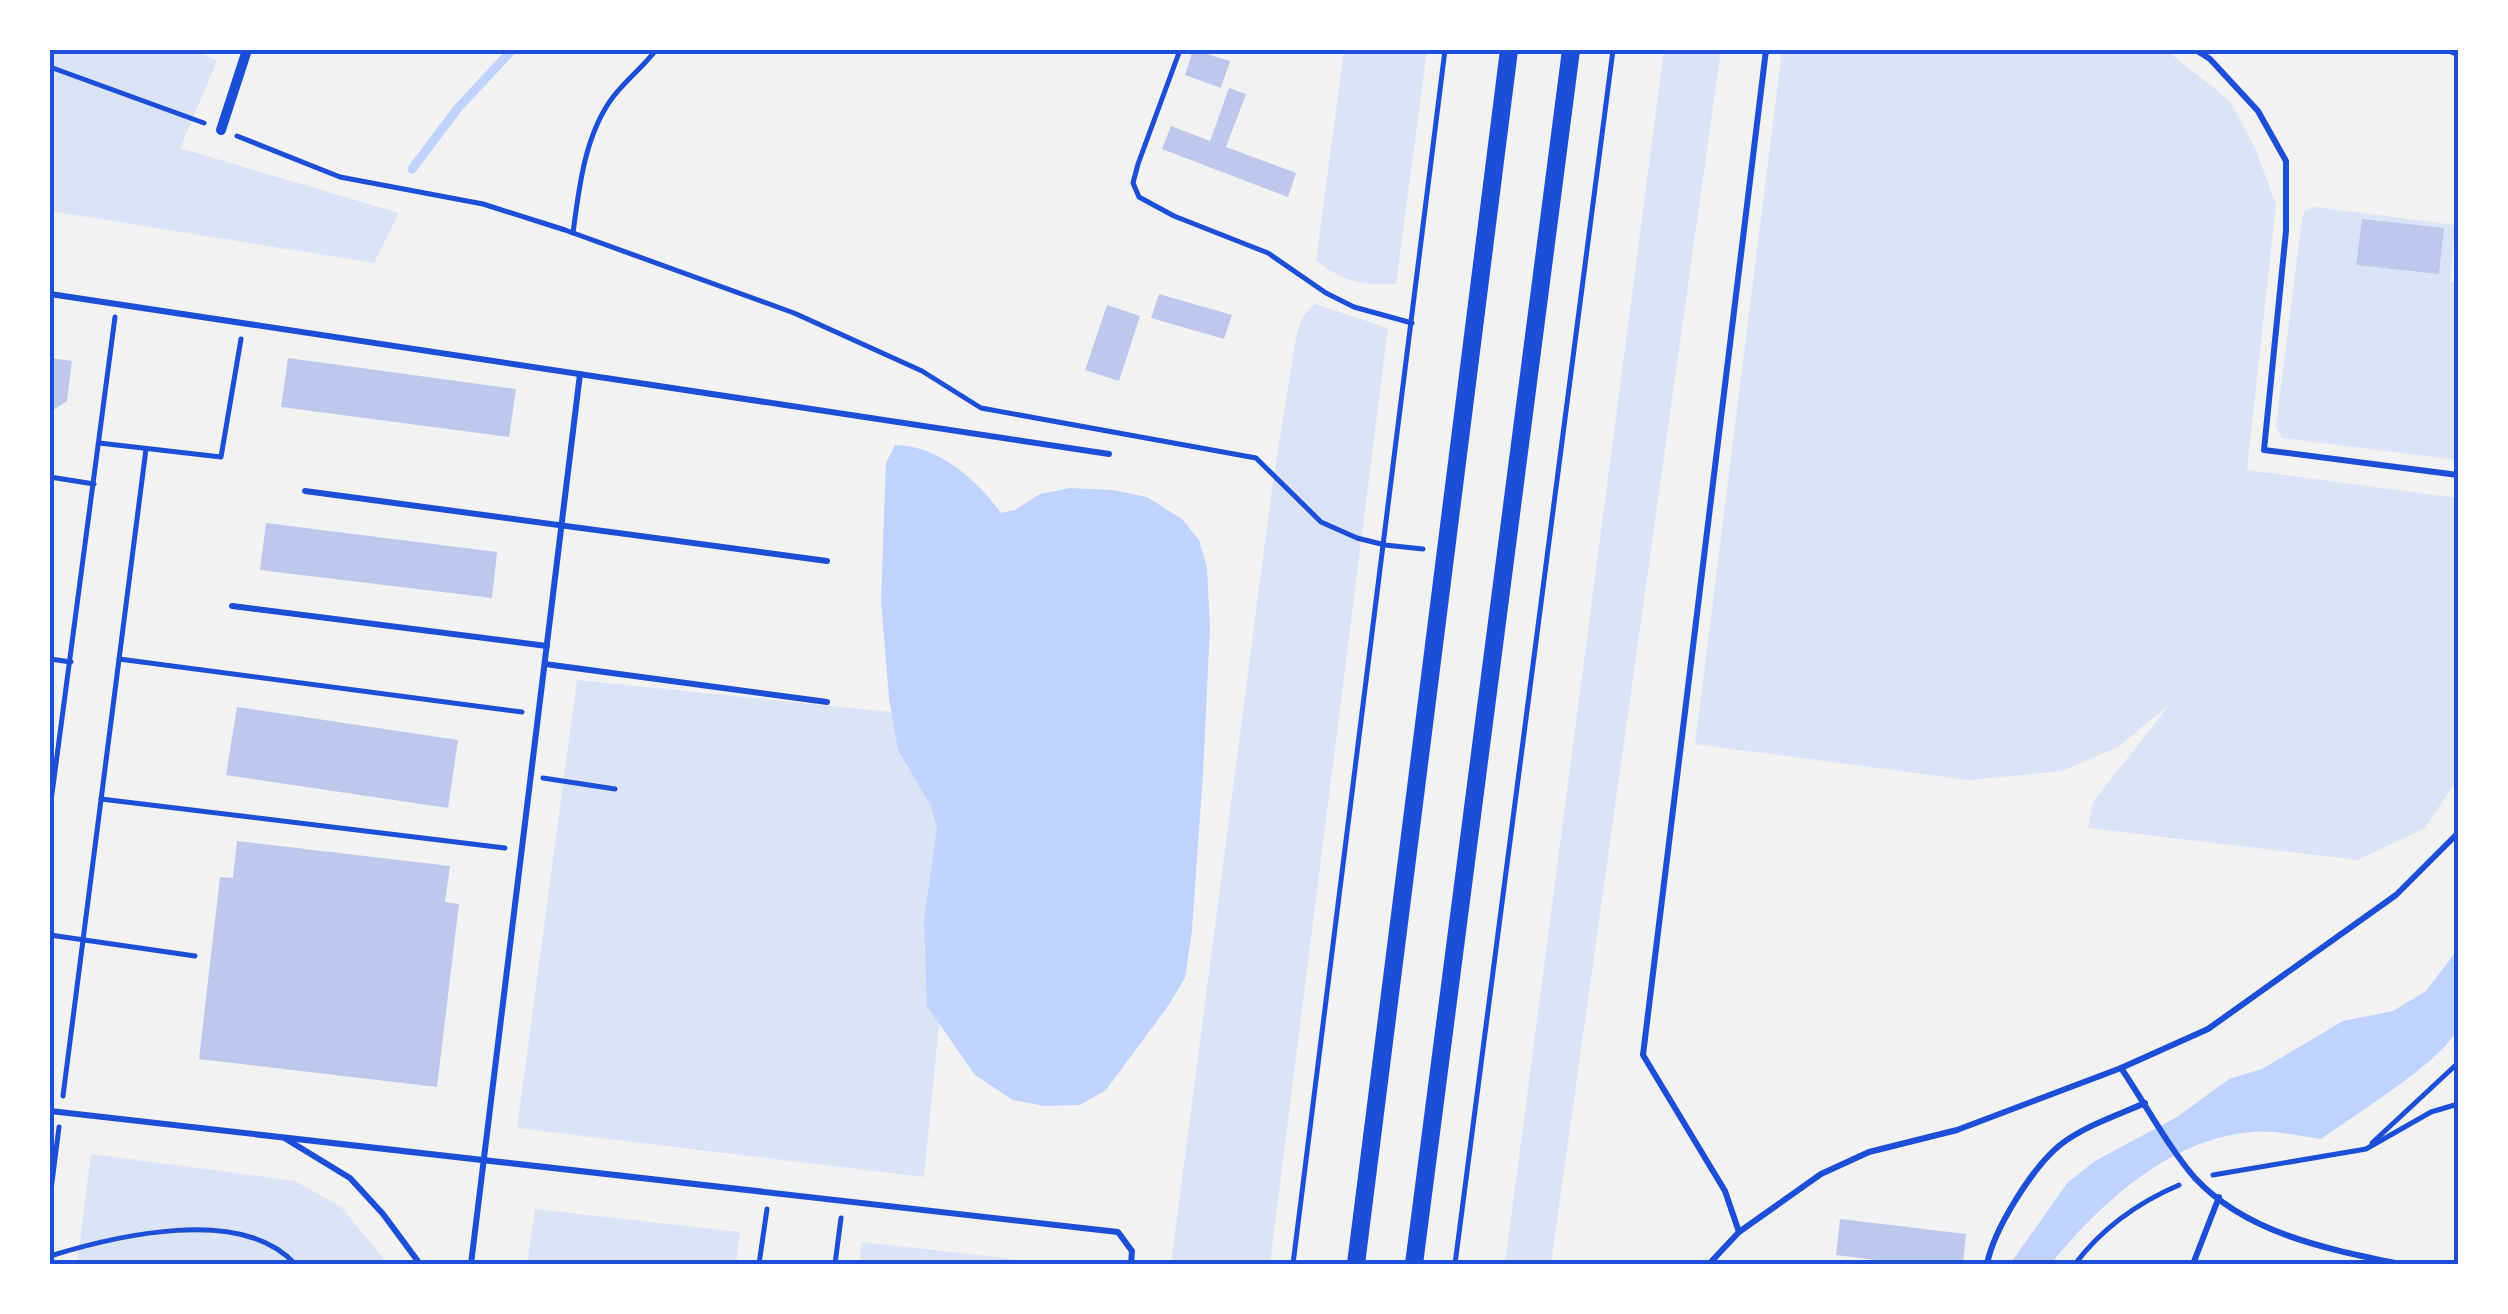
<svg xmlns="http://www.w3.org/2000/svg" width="2508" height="1314" font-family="'Public Sans',sans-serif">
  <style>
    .green { fill: #dbe4f7 }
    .water { fill: #bfd3fe }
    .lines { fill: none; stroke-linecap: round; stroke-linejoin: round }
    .stream { stroke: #bfd3fe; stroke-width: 9 }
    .building { fill: #bdc9ec }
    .path { stroke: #1d4ed8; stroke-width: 5 }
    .service { stroke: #1d4ed8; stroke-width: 6 }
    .minor { stroke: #1d4ed8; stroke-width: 10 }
    .primary { stroke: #1d4ed8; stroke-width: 18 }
    .neatline { fill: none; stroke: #1d4ed8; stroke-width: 4 }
  </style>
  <rect width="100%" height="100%" fill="#f2f2f2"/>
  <g class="green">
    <path d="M 50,50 L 197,50 L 217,61 L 180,148 L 399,213 L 374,263 L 50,211 Z"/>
    <path d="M 1344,50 L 1427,50 L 1396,284 C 1362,286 1343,281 1316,261 Z"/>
    <path d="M 1664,50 L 1721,50 L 1551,1264 L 1505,1264 Z"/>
    <path d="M 1782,50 L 2166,50 L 2230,101 L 2256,150 L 2276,205 L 2247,470 L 2458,498 L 2458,778 L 2425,828 L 2358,860 L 2088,828 L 2093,802 L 2170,704 L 2118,747 L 2062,771 L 1969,780 L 1695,744 Z"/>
    <path d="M 2314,207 L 2455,225 L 2450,281 L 2458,282 L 2458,460 L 2282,438 L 2276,427 L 2302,219 L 2304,212 Z"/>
    <path d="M 1315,304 L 1388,328 L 1270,1264 L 1171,1264 L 1272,488 L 1296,337 L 1303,316 Z"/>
    <path d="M 577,680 L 969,720 L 924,1177 L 517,1128 Z"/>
    <path d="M 91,1154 L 295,1181 L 341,1207 L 388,1264 L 77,1264 Z"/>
    <path d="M 535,1209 L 740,1232 L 736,1264 L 527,1264 Z"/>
    <path d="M 862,1242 L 1056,1264 L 859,1264 Z"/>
  </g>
  <g class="water">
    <path d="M 895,445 C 938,445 977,480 1001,513 L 1015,510 L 1040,494 L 1070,488 L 1112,490 L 1147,497 L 1182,519 L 1199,540 L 1207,568 L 1210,627 L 1203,773 L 1192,930 L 1185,978 L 1168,1006 L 1106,1090 L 1080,1105 L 1044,1106 L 1013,1100 L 975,1075 L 927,1006 L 924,920 L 937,827 L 931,806 L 898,750 L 889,698 L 881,601 L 886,463 Z"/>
    <path d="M 2458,949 C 2458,968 2462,1010 2458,1026 C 2450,1057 2350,1118 2321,1139 C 2300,1136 2274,1130 2252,1132 C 2171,1138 2099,1204 2051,1264 L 2010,1264 L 2068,1182 L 2095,1161 L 2177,1117 L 2229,1079 L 2262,1069 L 2343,1021 L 2393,1011 L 2426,991 Z"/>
  </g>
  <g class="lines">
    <path class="stream" d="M 412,169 L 458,108 L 512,50"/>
  </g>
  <g class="building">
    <path d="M 1193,50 L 1230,61 L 1221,88 L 1185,75 Z"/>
    <path d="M 1229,88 L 1246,94 L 1226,147 L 1296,173 L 1288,197 L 1162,149 L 1171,126 L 1210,141 Z"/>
    <path d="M 2362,219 L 2444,228 L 2439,274 L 2356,265 Z"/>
    <path d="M 1159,294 L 1232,315 L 1224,339 L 1151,318 Z"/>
    <path d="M 1107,305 L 1140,316 L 1119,381 L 1085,370 Z"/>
    <path d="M 50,358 L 72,361 L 67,401 L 50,412 Z"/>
    <path d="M 288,358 L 516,389 L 509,437 L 281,407 Z"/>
    <path d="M 266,523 L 497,552 L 492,598 L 260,570 Z"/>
    <path d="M 237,707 L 458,740 L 448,808 L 226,775 Z"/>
    <path d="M 237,841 L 450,866 L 445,902 L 459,904 L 437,1087 L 199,1059 L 220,877 L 233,878 Z"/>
    <path d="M 1840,1219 L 1966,1234 L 1963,1264 L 1908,1264 L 1836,1255 Z"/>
  </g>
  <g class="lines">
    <g class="path">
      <path d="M 1180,50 L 1138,164 L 1133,183 L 1139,197 L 1174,216 L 1268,253 L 1326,293 L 1354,307 L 1412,323"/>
      <path d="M 2447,50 L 2458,55"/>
      <path d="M 50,67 L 204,123"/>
      <path d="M 237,136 L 340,177 L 483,204 L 565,230 L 794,313 L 922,371 L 981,408 L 1256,458 L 1321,522 L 1357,538 L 1385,545 L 1423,549"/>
      <path d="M 573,233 C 579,187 585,134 613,97 C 626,80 643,67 656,50"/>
      <path d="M 99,443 L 221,457 L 241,339"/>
      <path d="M 50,477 L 94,484"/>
      <path d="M 50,659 L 71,662"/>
      <path d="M 119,659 L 522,712"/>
      <path d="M 543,778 L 615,789"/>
      <path d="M 101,799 L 505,848"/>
      <path d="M 50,809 L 115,317"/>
      <path d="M 50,935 L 195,956"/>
      <path d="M 63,1096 L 146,449"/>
      <path d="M 2372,1143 L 2458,1063"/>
      <path d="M 2213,1175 L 2366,1149 L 2431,1112 L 2458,1104"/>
      <path d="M 50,1198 L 59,1127"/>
      <path d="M 50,1256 C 115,1236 242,1205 295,1264"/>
      <path d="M 759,1264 L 767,1209"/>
      <path d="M 835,1264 L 841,1218"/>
      <path d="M 1293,1264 L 1445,50"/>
      <path d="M 1455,1264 L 1613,50"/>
      <path d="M 2075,1264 C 2103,1227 2137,1203 2179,1185"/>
    </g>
    <g class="service">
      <path d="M 2196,50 L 2210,59 L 2258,111 L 2286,161 L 2286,231 L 2264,450 L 2458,475"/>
      <path d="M 50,294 L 1109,454"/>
      <path d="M 305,491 L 827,561"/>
      <path d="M 232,606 L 547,646"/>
      <path d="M 545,664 L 827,702"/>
      <path d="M 2121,1068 C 2143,1100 2170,1150 2195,1178 C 2247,1234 2328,1249 2400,1264"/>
      <path d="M 50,1111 L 1118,1232 L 1132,1251 L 1131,1264"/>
      <path d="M 286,1139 L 350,1178 L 383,1214 L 420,1264"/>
      <path d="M 1739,1232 L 1725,1191 L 1643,1055 L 1766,50"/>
      <path d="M 471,1264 L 580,374"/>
      <path d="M 1709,1264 L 1739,1232 L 1821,1174 L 1869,1152 L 1957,1130 L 2121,1068 L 2208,1029 L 2396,895 L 2458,833"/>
      <path d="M 1987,1264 C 1994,1229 2032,1168 2060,1145 C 2084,1126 2118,1115 2145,1103"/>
      <path d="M 2193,1264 L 2219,1197"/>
    </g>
    <path class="minor" d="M 221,130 L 247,50"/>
    <g class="primary">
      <path d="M 1356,1264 L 1509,50"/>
      <path d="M 1414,1264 L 1571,50"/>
    </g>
  </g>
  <rect width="2508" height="1314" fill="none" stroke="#ffffff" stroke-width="105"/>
  <rect x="52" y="52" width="2404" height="1210" class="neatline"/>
</svg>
